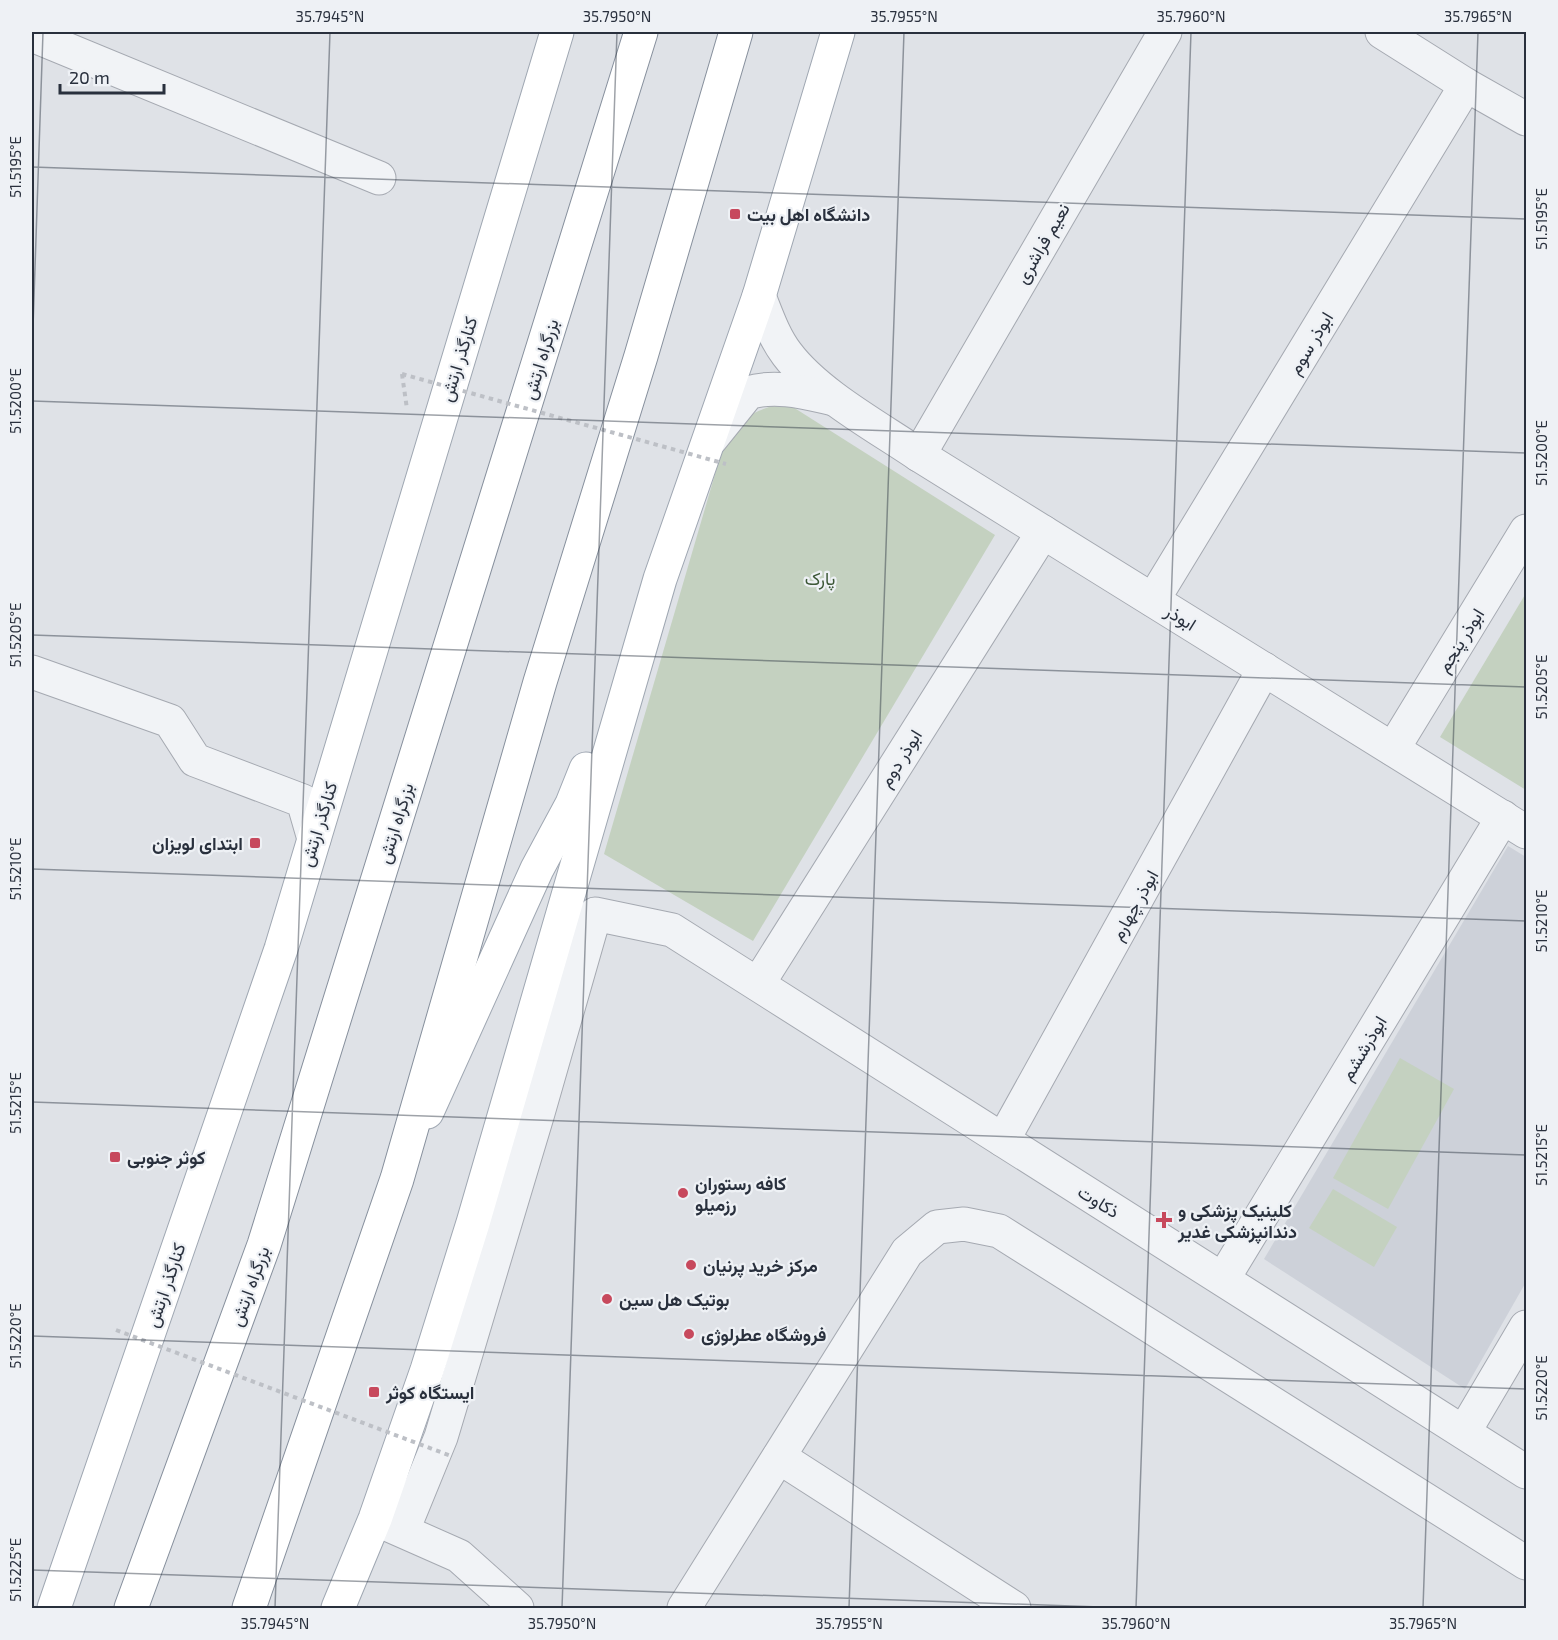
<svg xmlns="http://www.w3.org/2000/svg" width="1558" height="1640" font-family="'Exo 2',Vazirmatn,sans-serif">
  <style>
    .built { fill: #cdd1d9 }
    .green { fill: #c4d1c0 }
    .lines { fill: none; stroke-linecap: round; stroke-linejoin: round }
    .minor-casing { stroke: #a5a9b1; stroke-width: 35 }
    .primary-casing { stroke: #9fa7b2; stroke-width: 35 }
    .trunk-casing { stroke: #87909d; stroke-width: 35 }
    .path { stroke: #bdc0c6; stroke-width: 4; stroke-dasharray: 4.5 4.5; stroke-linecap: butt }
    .minor { stroke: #f1f3f6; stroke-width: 33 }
    .primary { stroke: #fff; stroke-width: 33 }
    .trunk { stroke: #fff; stroke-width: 33 }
    .path-bridge { stroke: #bdc0c6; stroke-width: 4; stroke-dasharray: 4.5 4.5; stroke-linecap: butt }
    .ticks { fill: none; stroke: #29303d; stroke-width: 1.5; stroke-opacity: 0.45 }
    .poi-dot { fill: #c7495d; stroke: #eef1f5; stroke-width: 2 }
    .labels { text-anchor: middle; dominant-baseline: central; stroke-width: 4.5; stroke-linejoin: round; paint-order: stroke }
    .poi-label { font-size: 18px; font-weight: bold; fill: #29303d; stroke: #eef1f5; text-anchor: start }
    .street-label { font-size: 18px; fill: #29303d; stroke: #eef1f5 }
    .park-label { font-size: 18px; fill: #3d5837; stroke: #eef1f5 }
    .neatline { fill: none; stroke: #29303d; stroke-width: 2 }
    .ticks-label { font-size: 15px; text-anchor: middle; fill: #29303d }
  </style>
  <rect width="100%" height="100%" fill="#dfe2e7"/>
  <path class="built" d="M 1508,846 L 1526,857 L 1526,1282 L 1465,1389 L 1264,1259 Z"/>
  <g class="green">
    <path d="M 785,402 L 995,535 L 753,941 L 604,854 L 725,440 C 745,415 754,411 785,402 Z"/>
    <path d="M 1526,593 L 1526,790 L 1440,737 Z"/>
    <path d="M 1400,1058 L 1454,1089 L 1388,1209 L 1333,1178 Z"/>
    <path d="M 1333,1189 L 1397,1227 L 1374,1267 L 1309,1228 Z"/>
  </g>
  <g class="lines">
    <defs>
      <g id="minor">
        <path d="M 1382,32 L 1466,85 L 1526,119"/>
        <path d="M 32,35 L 379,178"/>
        <path d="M 759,296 C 767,316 774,337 787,354 C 817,394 878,427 919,455 L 1526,832"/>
        <path d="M 711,439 L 748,393 C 776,384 807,393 834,399"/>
        <path d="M 919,455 L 1165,32"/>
        <path d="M 1153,600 L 1466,85"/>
        <path d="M 32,672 L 170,721 L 195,760 L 303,801 L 314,839"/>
        <path d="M 1393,749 L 1526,531"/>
        <path d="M 758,984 L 1043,532"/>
        <path d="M 1003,1140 L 1264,669"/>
        <path d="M 1223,1279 L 1503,817"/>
        <path d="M 1464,1432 L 1526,1327"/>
        <path d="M 779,1457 L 1014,1608"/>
        <path d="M 382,1522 L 459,1556 L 517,1608"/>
        <path d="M 403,1530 L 441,1437 L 538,1113 L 595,914 L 672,930 L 1526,1472"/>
        <path d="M 684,1608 L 907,1252 L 937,1227 L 964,1224 L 999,1231 L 1526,1563"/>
      </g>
      <g id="primary">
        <path d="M 427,1112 L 537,869 L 572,804 L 586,769"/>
        <path d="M 54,1608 L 281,949 L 557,32"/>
        <path d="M 338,1608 L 375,1519 L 427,1370 L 473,1223 L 660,579 L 759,296 L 838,32"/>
      </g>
      <g id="trunk">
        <path d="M 131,1608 L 264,1245 L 641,32"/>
        <path d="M 249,1608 L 397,1179 L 540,682 L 641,356 L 736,32"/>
      </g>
    </defs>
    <use href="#minor" class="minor-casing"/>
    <use href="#primary" class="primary-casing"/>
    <use href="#trunk" class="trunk-casing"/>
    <path class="path" d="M 402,374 L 407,409"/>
    <use href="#minor" class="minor"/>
    <use href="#primary" class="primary"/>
    <use href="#trunk" class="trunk"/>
    <g class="path-bridge">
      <path d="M 402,374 L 726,464"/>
      <path d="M 116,1330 L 451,1456"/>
    </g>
  </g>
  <path class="ticks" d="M 32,167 L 1526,219M 32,356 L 43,32M 32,401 L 1526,453M 32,635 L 1526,687M 32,869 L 1526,921M 32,1102 L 1526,1155M 32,1336 L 1526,1389M 32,1570 L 1128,1608M 275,1608 L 330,32M 562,1608 L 617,32M 849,1608 L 904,32M 1136,1608 L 1191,32M 1423,1608 L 1478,32"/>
  <g class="poi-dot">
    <rect x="729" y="208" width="12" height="12" rx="3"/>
    <rect x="249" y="837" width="12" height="12" rx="3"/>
    <rect x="109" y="1151" width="12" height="12" rx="3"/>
    <circle cx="683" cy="1193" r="6"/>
    <path d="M1161 1211h6v6h6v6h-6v6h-6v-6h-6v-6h6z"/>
    <circle cx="691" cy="1265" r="6"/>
    <circle cx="607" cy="1299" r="6"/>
    <circle cx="689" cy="1334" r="6"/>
    <rect x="368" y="1386" width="12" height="12" rx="3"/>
  </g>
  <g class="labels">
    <g class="poi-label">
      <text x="747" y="214">دانشگاه اهل بیت</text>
      <text x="243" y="843" text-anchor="end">ابتدای لویزان</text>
      <text x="127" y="1157">کوثر جنوبی</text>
      <text x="695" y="1183">کافه رستوران<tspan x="695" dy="21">رزمیلو</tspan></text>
      <text x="1178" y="1210">کلینیک پزشکی و<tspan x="1178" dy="21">دندانپزشکی غدیر</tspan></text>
      <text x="703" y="1265">مرکز خرید پرنیان</text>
      <text x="619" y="1299">بوتیک هل سین</text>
      <text x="701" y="1334">فروشگاه عطرلوژی</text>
      <text x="386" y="1392">ایستگاه کوثر</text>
    </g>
    <g class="street-label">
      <text transform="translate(1042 243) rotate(-60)">نعیم فراشری</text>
      <text transform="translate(1310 343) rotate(-59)">ابوذر سوم</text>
      <text transform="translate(458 359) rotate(-73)">کنارگذر ارتش</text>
      <text transform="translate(540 359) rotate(-73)">بزرگراه ارتش</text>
      <text transform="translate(1181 617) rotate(32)">ابوذر</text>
      <text transform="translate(1460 640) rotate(-58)">ابوذر پنجم</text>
      <text transform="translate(900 758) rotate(-58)">ابوذر دوم</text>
      <text transform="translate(395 823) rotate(-73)">بزرگراه ارتش</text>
      <text transform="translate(318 824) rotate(-73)">کنارگذر ارتش</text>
      <text transform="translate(1134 905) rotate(-61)">ابوذر چهارم</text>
      <text transform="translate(1363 1048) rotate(-59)">ابوذرششم</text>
      <text transform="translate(1099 1201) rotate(32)">ذکاوت</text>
      <text transform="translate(165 1285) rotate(-71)">کنارگذر ارتش</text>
      <text transform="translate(249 1286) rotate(-70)">بزرگراه ارتش</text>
    </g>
    <g class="park-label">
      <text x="820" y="578">پارک</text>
    </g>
  </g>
  <rect width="1558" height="1640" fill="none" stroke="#eef1f5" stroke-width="66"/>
  <path d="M60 84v9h104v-9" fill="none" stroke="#29303d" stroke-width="3"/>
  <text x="69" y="84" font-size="18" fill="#29303d" stroke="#eef1f5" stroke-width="4.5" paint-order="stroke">20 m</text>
  <rect x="33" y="33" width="1492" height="1574" class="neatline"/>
  <g class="ticks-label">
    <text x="330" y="22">35.7945°N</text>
    <text x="617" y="22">35.7950°N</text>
    <text x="904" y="22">35.7955°N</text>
    <text x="1191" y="22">35.7960°N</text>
    <text x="1478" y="22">35.7965°N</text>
    <text transform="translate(16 167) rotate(-90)" y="5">51.5195°E</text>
    <text transform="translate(1542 219) rotate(-90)" y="5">51.5195°E</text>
    <text transform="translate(16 401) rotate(-90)" y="5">51.5200°E</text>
    <text transform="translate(1542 453) rotate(-90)" y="5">51.5200°E</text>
    <text transform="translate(16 635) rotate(-90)" y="5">51.5205°E</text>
    <text transform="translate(1542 687) rotate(-90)" y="5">51.5205°E</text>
    <text transform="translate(16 869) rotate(-90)" y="5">51.5210°E</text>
    <text transform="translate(1542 921) rotate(-90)" y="5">51.5210°E</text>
    <text transform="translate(16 1103) rotate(-90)" y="5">51.5215°E</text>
    <text transform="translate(1542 1155) rotate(-90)" y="5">51.5215°E</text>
    <text transform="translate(16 1336) rotate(-90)" y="5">51.5220°E</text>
    <text transform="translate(1542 1388) rotate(-90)" y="5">51.5220°E</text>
    <text transform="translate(16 1570) rotate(-90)" y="5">51.5225°E</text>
    <text x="275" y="1629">35.7945°N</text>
    <text x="562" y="1629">35.7950°N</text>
    <text x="849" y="1629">35.7955°N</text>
    <text x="1136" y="1629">35.7960°N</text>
    <text x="1423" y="1629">35.7965°N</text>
  </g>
</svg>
